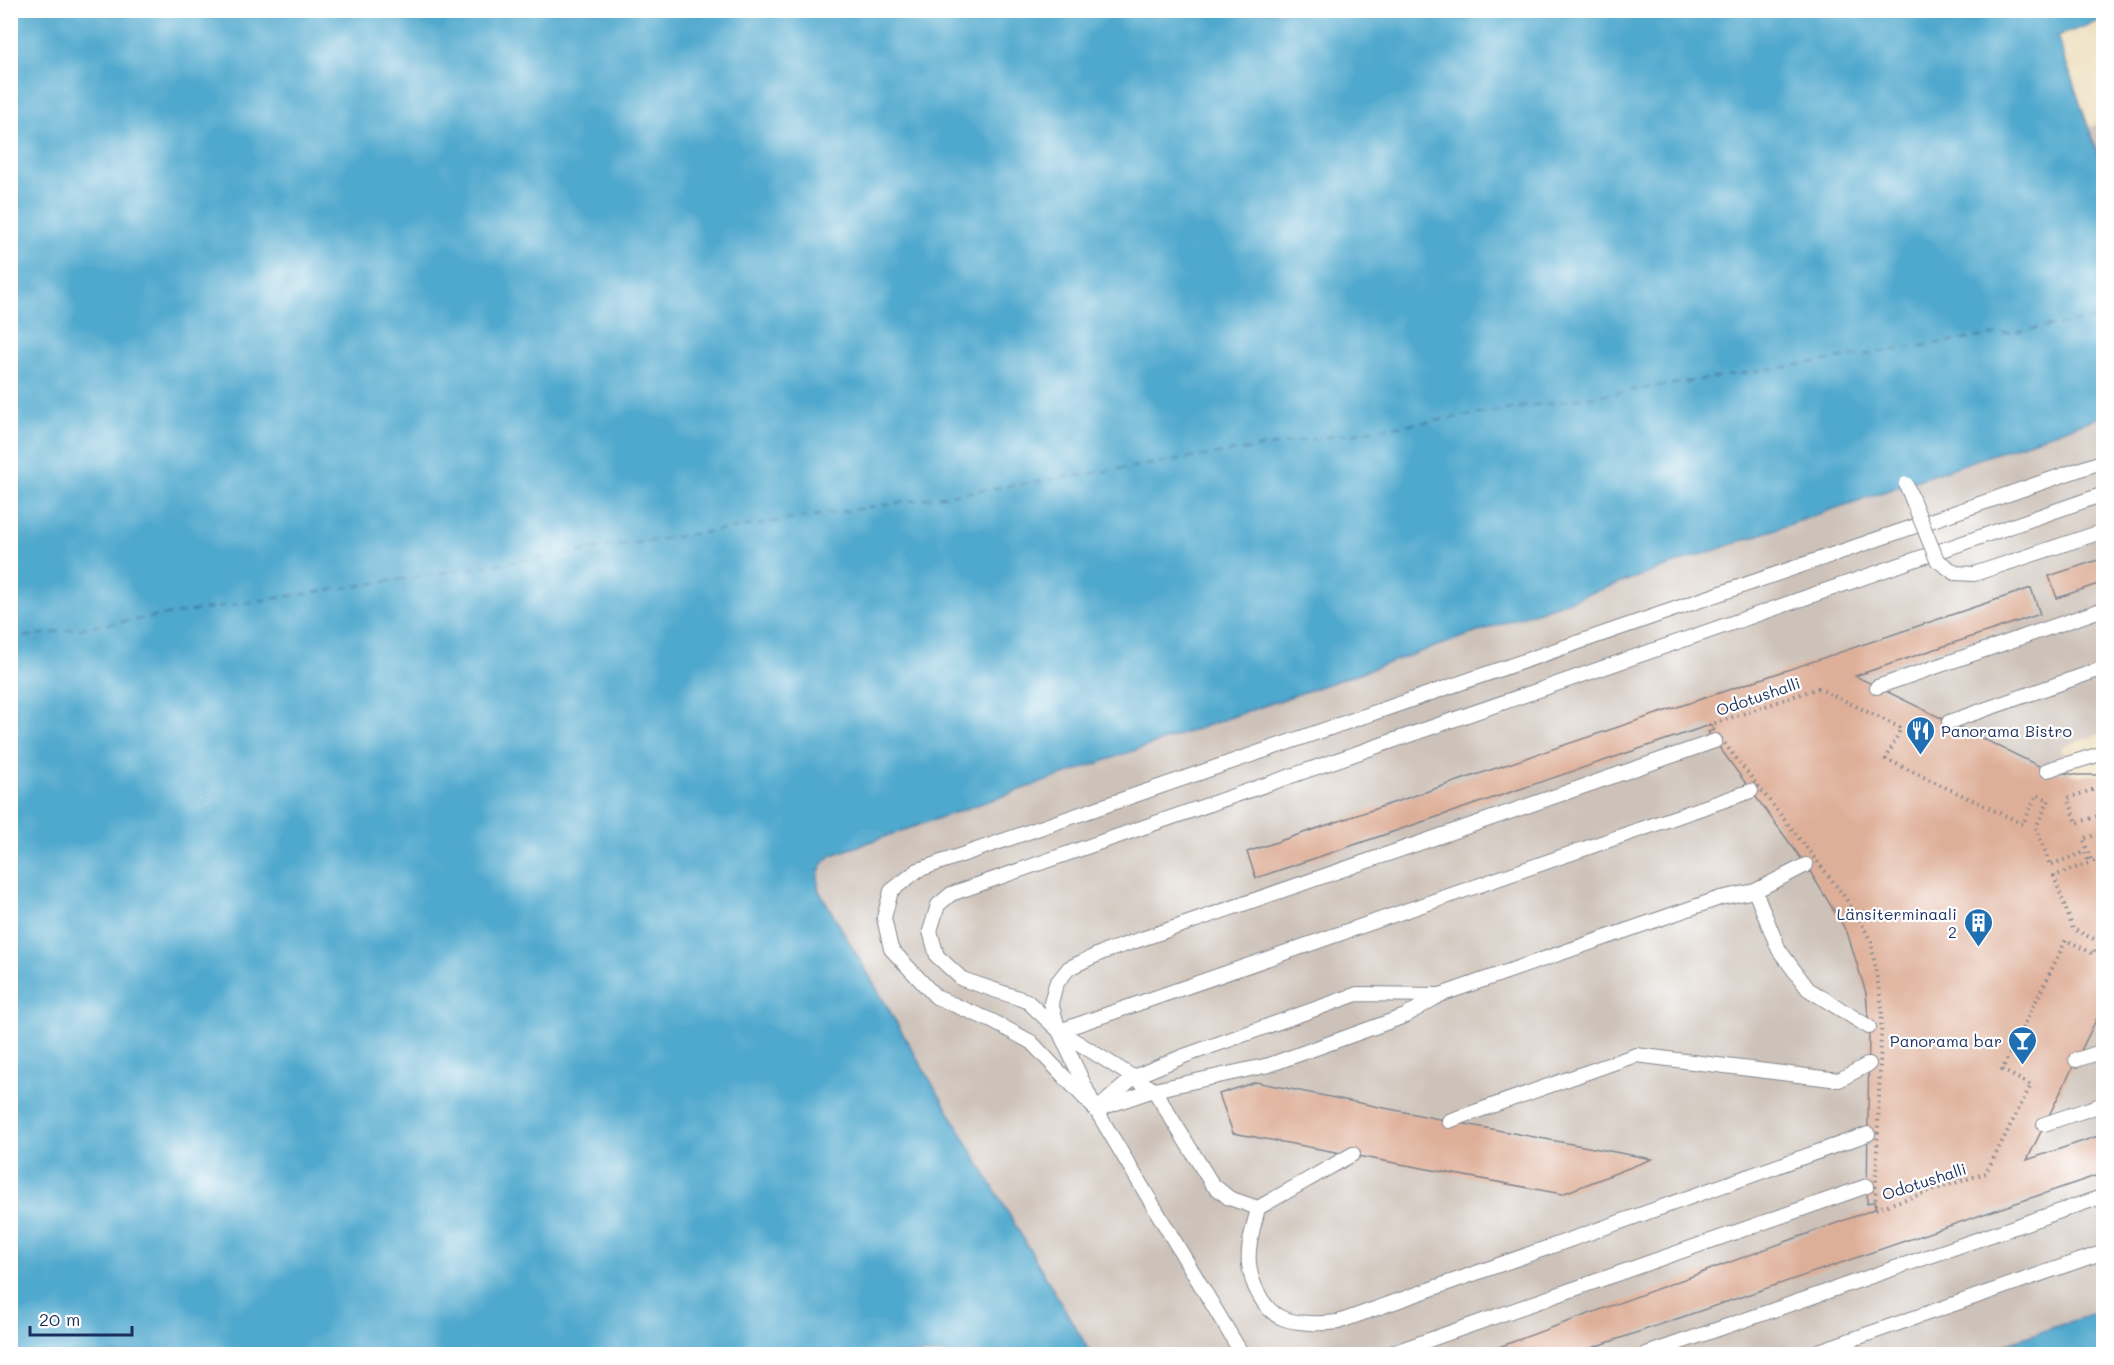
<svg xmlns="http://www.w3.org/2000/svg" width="2114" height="1365" font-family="Mali,sans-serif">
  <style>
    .industrial { fill: #cdc2b9 }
    .water { fill: #50a8cd; stroke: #366c96; stroke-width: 1.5 }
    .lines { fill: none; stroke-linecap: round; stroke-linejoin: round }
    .ferry { stroke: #305f8a; stroke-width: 1.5; stroke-dasharray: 8 6; stroke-linecap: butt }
    .building { fill: #deaf98 }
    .lane-casing { stroke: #84878e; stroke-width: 16 }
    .path { stroke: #84878e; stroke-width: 4; stroke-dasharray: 1.5 4.5; stroke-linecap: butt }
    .lane { stroke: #fff; stroke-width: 14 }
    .lane-bridge-casing { stroke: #84878e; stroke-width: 16; stroke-linecap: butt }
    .lane-bridge { stroke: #fff; stroke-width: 14 }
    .labels { text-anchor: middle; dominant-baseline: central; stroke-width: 4.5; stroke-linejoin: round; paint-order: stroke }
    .street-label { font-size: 16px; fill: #1b2f5e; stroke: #fff }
    .poi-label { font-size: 16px; fill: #1b2f5e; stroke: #fff; text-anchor: end }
  </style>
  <rect width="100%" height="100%" fill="#fff"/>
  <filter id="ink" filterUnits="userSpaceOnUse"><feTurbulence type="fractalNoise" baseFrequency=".0167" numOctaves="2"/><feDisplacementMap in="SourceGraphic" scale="12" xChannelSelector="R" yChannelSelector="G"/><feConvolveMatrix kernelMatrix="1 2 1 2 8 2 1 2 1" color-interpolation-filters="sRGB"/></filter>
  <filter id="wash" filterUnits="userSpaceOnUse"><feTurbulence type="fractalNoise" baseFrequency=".008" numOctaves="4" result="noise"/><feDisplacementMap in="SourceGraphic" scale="24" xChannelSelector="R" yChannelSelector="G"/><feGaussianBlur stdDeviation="1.35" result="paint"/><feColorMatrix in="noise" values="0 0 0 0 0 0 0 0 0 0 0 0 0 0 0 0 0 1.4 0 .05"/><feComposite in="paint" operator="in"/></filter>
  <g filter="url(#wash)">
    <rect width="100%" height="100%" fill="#eddfbd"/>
    <g class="industrial">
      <path d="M 2103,122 L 2103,170 L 2089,127 Z"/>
      <path d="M 2103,416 L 2103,733 L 2061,747 L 2103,866 L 2103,1310 L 1977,1354 L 1091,1354 L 818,889 L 817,875 L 821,863 L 832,855 Z"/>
    </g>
    <g class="water">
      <path d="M 10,11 L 2103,11 L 2103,20 L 2057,36 L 2103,170 L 2103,416 L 832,855 C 819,865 817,872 818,889 L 1091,1354 L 11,1354 Z"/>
      <path d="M 2103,1310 L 2103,1354 L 1977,1354 Z"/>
    </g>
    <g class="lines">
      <path class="ferry" d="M 10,639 L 2104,318"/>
    </g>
    <g id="blocks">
      <g class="building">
        <path d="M 2104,558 L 2104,582 L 2057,598 L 2049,576 Z"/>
        <path d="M 2031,588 L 2040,614 L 1855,676 L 2047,770 L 2077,775 L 2104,775 L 2104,1004 L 2027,1160 L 2104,1134 L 2104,1173 L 1574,1354 L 1498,1354 L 1496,1348 L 1875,1209 L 1875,1201 L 1867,1204 L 1869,1027 L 1866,993 L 1847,932 L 1806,865 L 1708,732 L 1714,730 L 1710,725 L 1256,878 L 1247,852 Z"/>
        <path d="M 1256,1082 L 1449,1121 L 1652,1159 L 1562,1194 L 1233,1133 L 1219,1094 Z"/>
      </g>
    </g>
  </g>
  <g filter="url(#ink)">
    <use href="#blocks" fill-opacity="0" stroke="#84878e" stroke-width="1.5"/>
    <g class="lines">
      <defs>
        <g id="lane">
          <path d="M 1877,687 L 2104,609"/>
          <path d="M 1949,722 L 2104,668"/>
          <path d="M 2047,770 L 2104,753"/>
          <path d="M 1755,891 L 1779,950 L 1808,989 L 1869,1027"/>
          <path d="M 1059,1031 L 1751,791"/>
          <path d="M 2076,1060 L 2104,1051"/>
          <path d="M 1102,1105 L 1134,1077 L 1184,1056 L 1357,994 L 1438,995"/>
          <path d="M 1096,1110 L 1031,1042 L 992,1021 L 936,997 L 891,949 L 884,918 L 891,891 L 918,870 L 2104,461"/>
          <path d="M 1096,1110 L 1154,1090 L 1269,1065 L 1405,1016 L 1440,995 L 1720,898 L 1755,891 L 1806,865"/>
          <path d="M 1449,1121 L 1636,1055 L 1839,1080 L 1869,1064"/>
          <path d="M 2044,1124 L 2104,1104"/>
          <path d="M 1353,1154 L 1258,1208 C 1254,1226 1247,1245 1249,1264 C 1251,1283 1263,1310 1282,1318 C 1296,1324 1324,1324 1338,1322 L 1868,1134"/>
          <path d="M 1258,1208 L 1229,1198 L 1212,1184 L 1154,1090 L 1059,1031 L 1027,1001 L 962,979 L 937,956 L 930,931 L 938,905 L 951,894 L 2104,494"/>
          <path d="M 1242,1354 L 1096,1110 L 1059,1031 L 1051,1003 L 1056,984 L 1069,968 L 1101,953 L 1715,741"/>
          <path d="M 1389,1354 L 1867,1186"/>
          <path d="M 1646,1354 L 2104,1196"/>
          <path d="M 1810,1354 L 2104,1252"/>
        </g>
      </defs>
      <use href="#lane" class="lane-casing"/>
      <g class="path">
        <path d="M 1818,688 L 1901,728 L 1886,759 L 2023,824 L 2037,795 L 2049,800 L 2036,827 L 2050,865 L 2085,852 L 2089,863 L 2054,876 L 2073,929 L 2100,942 L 2094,954 L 2066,940 L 2002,1070 L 2031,1085 L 1986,1173 L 1875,1209 L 1882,1007 L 1871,942 L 1857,914 L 1835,884 L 1710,725 Z"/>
        <path d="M 2104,786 L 2068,798 L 2077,823 L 2104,814"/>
        <path d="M 2104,832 L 2083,839 L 2092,862 L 2104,858"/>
      </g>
      <use href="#lane" class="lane"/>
      <defs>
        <path id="lane-bridge" d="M 1906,484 L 1937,560 L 1955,573 L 1974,574 L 2104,531"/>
      </defs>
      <use href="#lane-bridge" class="lane-bridge-casing"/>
      <use href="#lane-bridge" class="lane-bridge"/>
    </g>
  </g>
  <defs>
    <symbol id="restaurant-pin" viewBox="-11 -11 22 30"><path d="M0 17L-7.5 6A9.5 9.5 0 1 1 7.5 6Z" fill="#1f6fb2" stroke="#fff"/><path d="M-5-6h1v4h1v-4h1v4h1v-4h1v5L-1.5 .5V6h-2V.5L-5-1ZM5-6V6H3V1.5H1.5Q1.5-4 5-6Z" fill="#fff"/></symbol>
    <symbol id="building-pin" viewBox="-11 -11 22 30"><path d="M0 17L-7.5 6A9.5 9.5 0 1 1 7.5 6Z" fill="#1f6fb2" stroke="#fff"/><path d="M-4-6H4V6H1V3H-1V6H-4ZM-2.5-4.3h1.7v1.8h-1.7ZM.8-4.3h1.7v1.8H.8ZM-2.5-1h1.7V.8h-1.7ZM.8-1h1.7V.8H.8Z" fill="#fff"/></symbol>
    <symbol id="bar-pin" viewBox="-11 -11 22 30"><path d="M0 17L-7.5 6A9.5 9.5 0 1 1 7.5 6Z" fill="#1f6fb2" stroke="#fff"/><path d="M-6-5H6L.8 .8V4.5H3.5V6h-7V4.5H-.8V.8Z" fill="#fff"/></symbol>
  </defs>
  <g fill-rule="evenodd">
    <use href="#restaurant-pin" x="1904" y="714" width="33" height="45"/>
    <use href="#building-pin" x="1962" y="906" width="33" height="45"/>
    <use href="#bar-pin" x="2006" y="1024" width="33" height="45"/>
  </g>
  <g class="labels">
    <g class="street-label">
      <text transform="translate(1758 696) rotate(-19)">Odotushalli</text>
      <text transform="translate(1924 1181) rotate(-18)">Odotushalli</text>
    </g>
    <g class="poi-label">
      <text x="1941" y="730" text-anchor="start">Panorama Bistro</text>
      <text x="1957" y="913">Länsiterminaali<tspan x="1957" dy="18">2</tspan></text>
      <text x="2002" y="1040">Panorama bar</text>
    </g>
  </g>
  <rect width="2114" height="1365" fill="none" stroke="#fff" stroke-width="36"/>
  <path d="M30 1326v9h102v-9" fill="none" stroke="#1b2f5e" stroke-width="3"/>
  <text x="39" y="1326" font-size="18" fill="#1b2f5e" stroke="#ffffff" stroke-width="4.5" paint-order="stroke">20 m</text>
</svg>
